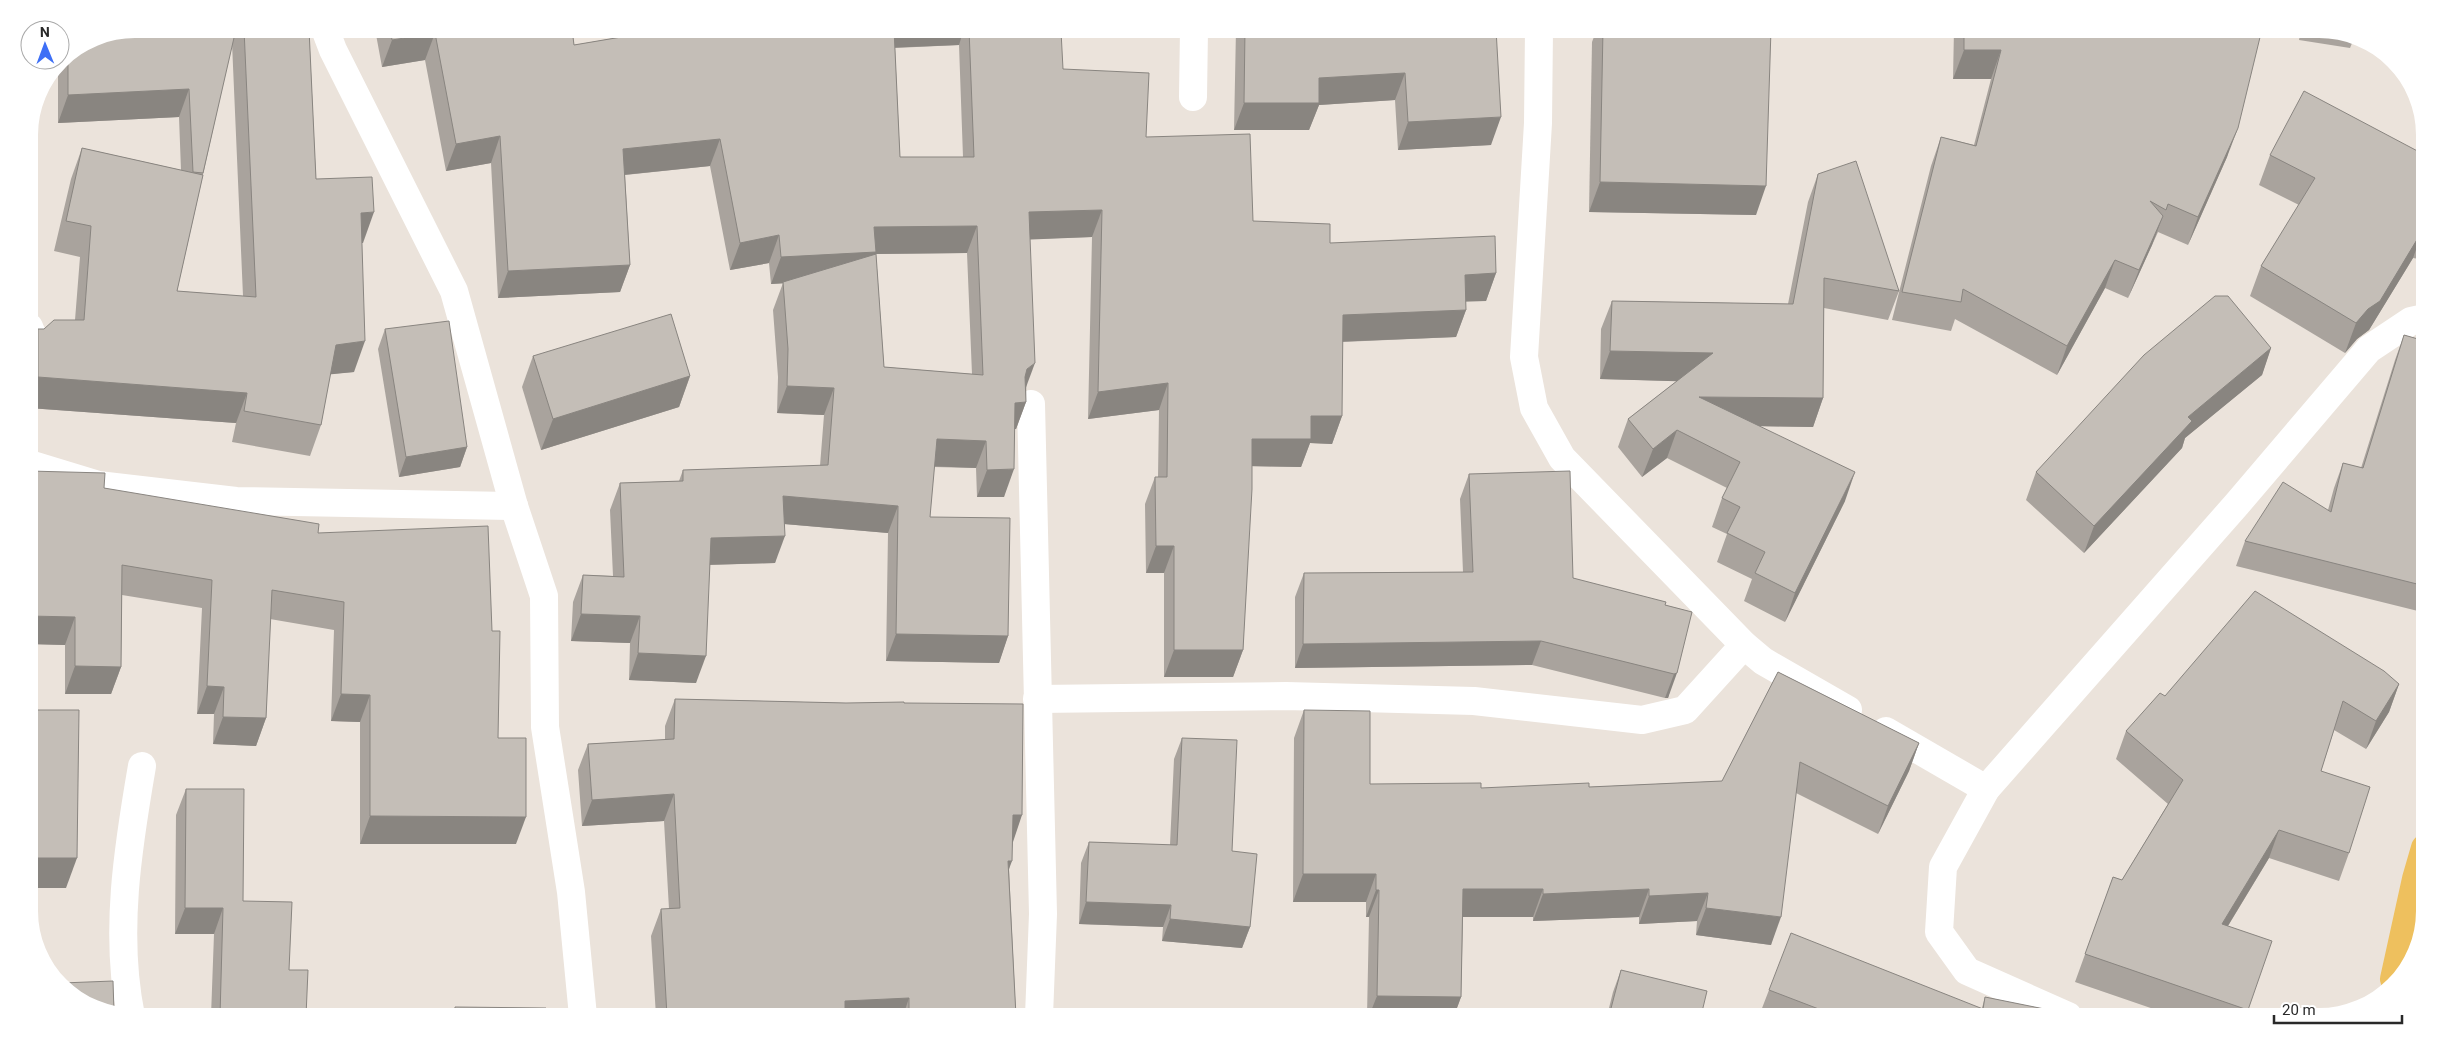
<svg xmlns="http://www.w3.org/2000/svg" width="2454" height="1045" font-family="Roboto,sans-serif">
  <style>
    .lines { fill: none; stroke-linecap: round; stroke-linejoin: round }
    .minor { stroke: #fff; stroke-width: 28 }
    .major { stroke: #eec05e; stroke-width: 28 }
    .wall { fill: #a9a39d; fill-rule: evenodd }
    .shaded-wall { fill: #898580 }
    .building { fill: #c4beb7; stroke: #898580 }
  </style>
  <rect width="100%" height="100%" fill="#ebe3db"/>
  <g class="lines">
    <g class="minor">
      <path d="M 325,29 L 333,50 L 454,291 L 514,506 L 544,596 L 545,727 L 571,892 L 583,1016"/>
      <path d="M 1539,29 L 1538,123 L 1524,357 L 1534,408 L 1562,458 L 1744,645 L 1763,661 L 1848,710"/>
      <path d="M 1193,97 L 1194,29"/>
      <path d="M 29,327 L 32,334 L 29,344"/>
      <path d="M 1031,404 L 1043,914 L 1039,1016"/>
      <path d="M 29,464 L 98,485 L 236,501 L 514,506"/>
      <path d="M 1037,699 L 1286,696 L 1474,701 L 1642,720 L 1685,710 L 1744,645"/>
      <path d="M 1886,731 L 1986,789"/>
      <path d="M 131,1016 C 114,934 128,847 142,766"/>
      <path d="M 2068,1016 L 1967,971 L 1939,932 L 1943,867 L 1986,789 L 2237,504 L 2369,349 L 2411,321 L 2425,318"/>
    </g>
    <path class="major" d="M 2394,979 L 2416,879 L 2425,848"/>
  </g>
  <g class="wall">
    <path d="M 236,29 L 309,29 L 316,179 L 363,243 L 362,243 L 354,372 L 330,374 L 321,425 L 310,456 L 232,442 L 236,423 L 29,408 L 29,353 L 38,329 L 44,329 L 75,320 L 80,257 L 54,251 L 71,179 L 82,148 L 181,170 L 179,117 L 58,123 L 58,63 L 60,59 L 94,37 L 235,33 ZM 232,43 L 243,296 L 177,291 L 203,175 Z"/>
    <path d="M 375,29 L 572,29 L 574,45 L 644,33 L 643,29 L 1029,29 L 1029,32 L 1063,69 L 1146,137 L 1253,221 L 1330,243 L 1496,273 L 1486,301 L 1466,301 L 1466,310 L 1456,337 L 1342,342 L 1342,416 L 1332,444 L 1310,443 L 1301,467 L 1252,466 L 1243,650 L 1233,677 L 1164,677 L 1164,573 L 1146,573 L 1145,504 L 1155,477 L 1158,477 L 1159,410 L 1088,419 L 1092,237 L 1030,239 L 1026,402 L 1016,429 L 1014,429 L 1004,497 L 977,497 L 976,468 L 934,467 L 930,517 L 1008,636 L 999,663 L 886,661 L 888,533 L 784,524 L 775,563 L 710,565 L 696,683 L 629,680 L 630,643 L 571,641 L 573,602 L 583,575 L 613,576 L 610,510 L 620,483 L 679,481 L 683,470 L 820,466 L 824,415 L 777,413 L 778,377 L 773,310 L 783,283 L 771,284 L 769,263 L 730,270 L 710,166 L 625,175 L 630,265 L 620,292 L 498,298 L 491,163 L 446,171 L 425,60 L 382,67 ZM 959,45 L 963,157 L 900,157 L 895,48 ZM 967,253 L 972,374 L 884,367 L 876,254 Z"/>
    <path d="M 1236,29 L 1496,29 L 1491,145 L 1398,150 L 1395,100 L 1319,105 L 1309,130 L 1234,130 Z"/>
    <path d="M 1597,29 L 1771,29 L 1756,215 L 1589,212 L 1592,42 Z"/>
    <path d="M 1954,29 L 2262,29 L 2227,157 L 2188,245 L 2158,232 L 2128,298 L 2105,288 L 2057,375 L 1955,319 L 1951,331 L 1892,320 L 1931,166 L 1941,137 L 1974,145 L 1991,79 L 1953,79 Z"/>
    <path d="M 2301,29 L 2320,29 L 2355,36 L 2350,48 L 2299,40 Z"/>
    <path d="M 2270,155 L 2425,155 L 2425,260 L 2413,258 L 2369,330 L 2357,339 L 2345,353 L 2250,296 L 2261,266 L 2299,205 L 2259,185 Z"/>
    <path d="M 1818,174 L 1899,291 L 1888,320 L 1824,308 L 1823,398 L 1813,427 L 1759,426 L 1845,501 L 1785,622 L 1744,601 L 1752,579 L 1717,562 L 1727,534 L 1712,527 L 1722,498 L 1727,488 L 1667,458 L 1642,477 L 1618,447 L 1628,419 L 1677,381 L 1600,379 L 1601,329 L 1612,301 L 1788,304 L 1808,202 Z"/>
    <path d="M 385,329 L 467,447 L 460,467 L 399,477 L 378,349 Z"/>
    <path d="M 2404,335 L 2425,341 L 2425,602 L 2422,612 L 2236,566 L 2245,541 L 2328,510 L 2334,488 L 2343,463 L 2361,468 L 2395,360 Z"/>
    <path d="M 2271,348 L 2262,375 L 2185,438 L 2182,448 L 2084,553 L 2026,500 L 2036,472 Z"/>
    <path d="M 533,356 L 690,376 L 679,407 L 541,450 L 522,387 Z"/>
    <path d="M 29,471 L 104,488 L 318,533 L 492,631 L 498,738 L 516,844 L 360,844 L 360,722 L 331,721 L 334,630 L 270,619 L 266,718 L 256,746 L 213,744 L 214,714 L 197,714 L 202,608 L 122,595 L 121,667 L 111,694 L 65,694 L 65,645 L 29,644 Z"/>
    <path d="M 1469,474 L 1573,578 L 1665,605 L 1692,612 L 1668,698 L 1665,698 L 1532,665 L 1295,668 L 1295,597 L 1304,573 L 1463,572 L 1460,499 Z"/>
    <path d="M 1778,672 L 1919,743 L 1909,771 L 1878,834 L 1796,793 L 1771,945 L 1696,935 L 1697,921 L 1639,924 L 1639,917 L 1533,921 L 1533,917 L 1463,917 L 1461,997 L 1454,1016 L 1367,1016 L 1369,917 L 1366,917 L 1366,902 L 1293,902 L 1294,738 L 1304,710 L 1370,784 L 1481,788 L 1589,787 L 1722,781 Z"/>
    <path d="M 2399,684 L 2389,712 L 2366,749 L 2334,730 L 2321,771 L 2349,853 L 2339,881 L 2269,858 L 2228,926 L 2248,1010 L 2246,1016 L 2174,1016 L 2075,982 L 2113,877 L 2122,880 L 2168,804 L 2116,759 L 2126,731 L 2165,696 Z"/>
    <path d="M 675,699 L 846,703 L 904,703 L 1013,842 L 1009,869 L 1016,1016 L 656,1016 L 651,936 L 661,909 L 669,909 L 664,821 L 582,826 L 578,770 L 588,744 L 665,740 L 665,726 Z"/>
    <path d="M 1182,738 L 1232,851 L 1250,927 L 1242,948 L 1162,941 L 1163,927 L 1079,924 L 1081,863 L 1089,842 L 1170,845 L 1174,759 Z"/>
    <path d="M 186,789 L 243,901 L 289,970 L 306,1016 L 211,1016 L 214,934 L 175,934 L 176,815 Z"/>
    <path d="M 1621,970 L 1701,1016 L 1607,1016 L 1613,992 Z"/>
    <path d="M 1769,990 L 1982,1008 L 1985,997 L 2079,1016 L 1759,1016 Z"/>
    <path d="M 455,1007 L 546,1016 L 452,1016 Z"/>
  </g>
  <g class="shaded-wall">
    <path d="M 891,29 L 964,29 L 959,45 L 884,48 Z"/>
    <path d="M 435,33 L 425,60 L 382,67 L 392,40 Z"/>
    <path d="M 1964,50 L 2001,50 L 1991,79 L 1953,79 Z"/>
    <path d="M 1405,73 L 1395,100 L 1319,105 L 1309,130 L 1234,130 L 1244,103 L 1319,78 Z"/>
    <path d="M 189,89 L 179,117 L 58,123 L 68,95 Z"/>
    <path d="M 1501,117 L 1491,145 L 1398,150 L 1408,122 Z"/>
    <path d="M 2238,128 L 2227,157 L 2188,245 L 2198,217 Z"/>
    <path d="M 500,136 L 491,163 L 446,171 L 456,144 Z"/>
    <path d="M 720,139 L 710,166 L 613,176 L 623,149 Z"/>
    <path d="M 1600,182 L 1766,186 L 1756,215 L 1589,212 Z"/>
    <path d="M 1102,210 L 1092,237 L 1019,240 L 1029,212 Z"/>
    <path d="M 374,212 L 363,243 L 350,243 L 361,213 Z"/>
    <path d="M 2163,216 L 2152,245 L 2128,298 L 2139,270 Z"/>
    <path d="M 977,226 L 967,253 L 875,254 L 866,279 L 771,284 L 781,257 L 874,227 Z"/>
    <path d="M 2424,228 L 2413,258 L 2369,330 L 2357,339 L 2345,353 L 2356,323 Z"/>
    <path d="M 779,235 L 769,263 L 730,270 L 740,243 Z"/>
    <path d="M 2115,260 L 2105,288 L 2057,375 L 2067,346 Z"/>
    <path d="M 630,265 L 620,292 L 498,298 L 508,271 Z"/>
    <path d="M 1496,273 L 1486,301 L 1455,302 L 1465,275 Z"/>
    <path d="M 1466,310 L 1456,337 L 1333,342 L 1343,315 Z"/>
    <path d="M 365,341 L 354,372 L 324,375 L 336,345 Z"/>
    <path d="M 2271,348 L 2262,375 L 2185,438 L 2182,448 L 2084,553 L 2094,526 L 2188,417 Z"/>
    <path d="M 1610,351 L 1713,353 L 1702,382 L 1600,379 Z"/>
    <path d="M 1035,363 L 1025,390 L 1018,396 L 1027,369 Z"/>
    <path d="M 690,376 L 679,407 L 541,450 L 553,419 Z"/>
    <path d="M 38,377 L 247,393 L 236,423 L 29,408 L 29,402 Z"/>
    <path d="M 1168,383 L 1159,410 L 1088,419 L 1098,392 Z"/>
    <path d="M 787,386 L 834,388 L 824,415 L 777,413 Z"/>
    <path d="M 1699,397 L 1823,398 L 1813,427 L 1689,425 Z"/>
    <path d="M 1026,402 L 1016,429 L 1005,430 L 1015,403 Z"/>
    <path d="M 1311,416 L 1342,416 L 1332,444 L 1310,443 L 1301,467 L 1242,466 L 1252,439 Z"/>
    <path d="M 1677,430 L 1667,458 L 1642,477 L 1653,449 Z"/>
    <path d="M 937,439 L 986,441 L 976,468 L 927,466 Z"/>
    <path d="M 467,447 L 460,467 L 399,477 L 406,457 Z"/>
    <path d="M 1014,469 L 1004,497 L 977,497 L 987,470 Z"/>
    <path d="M 1855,472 L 1845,501 L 1785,622 L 1795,593 Z"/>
    <path d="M 783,496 L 898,506 L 888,533 L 773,523 Z"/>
    <path d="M 785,536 L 775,563 L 701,565 L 711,538 Z"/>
    <path d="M 1156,546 L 1174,546 L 1164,573 L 1146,573 Z"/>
    <path d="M 581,614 L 640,616 L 630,643 L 571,641 Z"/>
    <path d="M 29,616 L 75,617 L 65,645 L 29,644 Z"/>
    <path d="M 896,634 L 1008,636 L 999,663 L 886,661 Z"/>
    <path d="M 1541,641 L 1532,665 L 1295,668 L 1303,644 Z"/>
    <path d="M 1174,650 L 1243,650 L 1233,677 L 1164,677 Z"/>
    <path d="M 638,653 L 706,656 L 696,683 L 629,680 Z"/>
    <path d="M 75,666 L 121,667 L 111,694 L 65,694 Z"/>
    <path d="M 1677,673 L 1668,698 L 1665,698 L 1674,674 Z"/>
    <path d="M 2399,684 L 2389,712 L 2366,749 L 2376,721 Z"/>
    <path d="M 207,686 L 224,687 L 214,714 L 197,714 Z"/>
    <path d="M 341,694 L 370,695 L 360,722 L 331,721 Z"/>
    <path d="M 223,717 L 266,718 L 256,746 L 213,744 Z"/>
    <path d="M 1919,743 L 1909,771 L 1878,834 L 1888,806 Z"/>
    <path d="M 674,794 L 664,821 L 582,826 L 592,800 Z"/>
    <path d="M 1013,815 L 1022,815 L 1013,842 L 1003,842 Z"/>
    <path d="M 370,816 L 526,817 L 516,844 L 360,844 Z"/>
    <path d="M 2279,830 L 2269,858 L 2212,952 L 2222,924 Z"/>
    <path d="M 29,858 L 77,858 L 66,888 L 29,888 Z"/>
    <path d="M 1008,861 L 1012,861 L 1002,888 Z"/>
    <path d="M 1303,874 L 1376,874 L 1366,902 L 1293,902 Z"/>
    <path d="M 1463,889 L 1543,889 L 1533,917 L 1453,917 Z"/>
    <path d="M 1649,889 L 1639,917 L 1533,921 L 1543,894 Z"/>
    <path d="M 1376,890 L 1379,890 L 1369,917 L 1366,917 Z"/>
    <path d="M 1708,893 L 1697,921 L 1639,924 L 1649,896 Z"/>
    <path d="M 1086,902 L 1171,905 L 1163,927 L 1079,924 Z"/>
    <path d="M 185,908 L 223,908 L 214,934 L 175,934 Z"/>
    <path d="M 1706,908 L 1781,917 L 1771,945 L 1696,935 Z"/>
    <path d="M 1170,919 L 1250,927 L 1242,948 L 1162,941 Z"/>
    <path d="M 1377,996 L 1461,997 L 1454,1016 L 1369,1016 Z"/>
    <path d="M 909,998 L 903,1016 L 839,1016 L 845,1001 Z"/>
  </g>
  <g class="building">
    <path d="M 134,29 L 236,29 L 203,173 L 193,172 L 189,89 L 68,95 L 68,54 L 94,37 Z"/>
    <path d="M 244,29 L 309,29 L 316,179 L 372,177 L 374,212 L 361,213 L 365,341 L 336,345 L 321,425 L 244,411 L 247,393 L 38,377 L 38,329 L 44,329 L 54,320 L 84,320 L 91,226 L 66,221 L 82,148 L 203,175 L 177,291 L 256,297 Z"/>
    <path d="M 390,29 L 572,29 L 574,45 L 657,31 L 657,29 L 894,29 L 900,157 L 974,157 L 969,29 L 1029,29 L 1029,32 L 1061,31 L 1063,69 L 1149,73 L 1146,137 L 1250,134 L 1253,221 L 1330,224 L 1330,243 L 1495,236 L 1496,273 L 1465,275 L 1466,310 L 1343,315 L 1342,416 L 1311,416 L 1311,439 L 1252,439 L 1252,489 L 1243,650 L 1174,650 L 1174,546 L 1156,546 L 1155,477 L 1167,477 L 1168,383 L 1098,392 L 1102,210 L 1029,212 L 1035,363 L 1027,369 L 1025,377 L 1026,402 L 1015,403 L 1014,469 L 987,470 L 986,441 L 937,439 L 930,517 L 1010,518 L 1008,636 L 896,634 L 898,506 L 783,496 L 785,536 L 711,538 L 706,656 L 638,653 L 640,616 L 581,614 L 583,575 L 624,577 L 620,483 L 683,481 L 683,470 L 828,465 L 834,388 L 787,386 L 788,349 L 783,282 L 876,254 L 884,367 L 983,375 L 977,226 L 874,227 L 876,252 L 781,257 L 779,235 L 740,243 L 720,139 L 623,149 L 630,265 L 508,271 L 500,136 L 456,144 L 435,33 L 392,40 Z"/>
    <path d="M 1245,29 L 1496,29 L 1501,117 L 1408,122 L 1405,73 L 1319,78 L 1319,103 L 1244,103 Z"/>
    <path d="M 1603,29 L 1771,29 L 1766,186 L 1600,182 Z"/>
    <path d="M 1964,29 L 2262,29 L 2238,128 L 2198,217 L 2168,204 L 2166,210 L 2150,201 L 2163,216 L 2139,270 L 2115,260 L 2067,346 L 1963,289 L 1961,302 L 1902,292 L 1941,137 L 1976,146 L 2001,50 L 1964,50 Z"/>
    <path d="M 2304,91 L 2425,155 L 2425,228 L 2424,228 L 2380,301 L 2368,309 L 2356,323 L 2261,266 L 2315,178 L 2270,155 Z"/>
    <path d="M 1856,161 L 1899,291 L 1824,278 L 1823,398 L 1699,397 L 1855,472 L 1795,593 L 1755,573 L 1765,552 L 1727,533 L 1740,507 L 1722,498 L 1740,462 L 1677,430 L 1653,449 L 1628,419 L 1713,353 L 1610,351 L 1612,301 L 1793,304 L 1818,174 Z"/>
    <path d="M 2215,296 L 2228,296 L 2271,348 L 2188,417 L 2192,421 L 2094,526 L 2036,472 L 2144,355 Z"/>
    <path d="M 671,314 L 690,376 L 553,419 L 533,356 Z"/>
    <path d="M 449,321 L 467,447 L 406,457 L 385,329 Z"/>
    <path d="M 2404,335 L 2425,341 L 2425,586 L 2245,541 L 2283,482 L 2331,512 L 2343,463 L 2363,468 Z"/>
    <path d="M 29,471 L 105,473 L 104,488 L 319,524 L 318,533 L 488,526 L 492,631 L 500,631 L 498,738 L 526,738 L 526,817 L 370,816 L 370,695 L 341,694 L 344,602 L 272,590 L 266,718 L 223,717 L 224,687 L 207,686 L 212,580 L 122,565 L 121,667 L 75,666 L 75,617 L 29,616 Z"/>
    <path d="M 1570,471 L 1573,578 L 1666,602 L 1665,605 L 1692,612 L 1677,673 L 1674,674 L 1541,641 L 1303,644 L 1304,573 L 1473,572 L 1469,474 Z"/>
    <path d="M 2255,591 L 2384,671 L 2399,684 L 2376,721 L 2343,701 L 2321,771 L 2370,787 L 2349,853 L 2279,830 L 2222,924 L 2272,941 L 2248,1010 L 2085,954 L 2113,877 L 2122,880 L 2183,780 L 2126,731 L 2160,693 L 2165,696 Z"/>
    <path d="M 1778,672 L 1919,743 L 1888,806 L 1800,762 L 1781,917 L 1706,908 L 1708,893 L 1649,896 L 1649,889 L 1543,894 L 1543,889 L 1463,889 L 1461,997 L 1377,996 L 1379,890 L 1376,890 L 1376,874 L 1303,874 L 1304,710 L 1370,711 L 1370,784 L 1481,783 L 1481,788 L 1589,783 L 1589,787 L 1722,781 Z"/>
    <path d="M 675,699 L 846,703 L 904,702 L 904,703 L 1023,704 L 1022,815 L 1013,815 L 1012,861 L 1008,861 L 1016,1016 L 909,1016 L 909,998 L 845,1001 L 845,1016 L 667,1016 L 661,909 L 680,908 L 674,794 L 592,800 L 588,744 L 674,739 Z"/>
    <path d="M 29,710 L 79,710 L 77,858 L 29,858 Z"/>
    <path d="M 1182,738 L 1237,740 L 1232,851 L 1257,854 L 1250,927 L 1170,919 L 1171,905 L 1086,902 L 1089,842 L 1177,845 Z"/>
    <path d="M 186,789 L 244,789 L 243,901 L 292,902 L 289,970 L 308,970 L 306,1016 L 220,1016 L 223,908 L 185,908 Z"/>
    <path d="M 1791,933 L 1983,1009 L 1985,997 L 2079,1016 L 1837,1016 L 1769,990 Z"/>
    <path d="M 1621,970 L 1707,991 L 1701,1016 L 1609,1016 Z"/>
    <path d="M 113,981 L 114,1012 L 94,1008 L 62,983 Z"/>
    <path d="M 455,1007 L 546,1008 L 546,1016 L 455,1016 Z"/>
  </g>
  <path d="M0 0H2454V1045H0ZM135 38H2319A97 97 0 0 1 2416 135V911A97 97 0 0 1 2319 1008H135A97 97 0 0 1 38 911V135A97 97 0 0 1 135 38Z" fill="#fff" fill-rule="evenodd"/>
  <g transform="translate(45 45) rotate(359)"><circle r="24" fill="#ffffff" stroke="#a9a9a9"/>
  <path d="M0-4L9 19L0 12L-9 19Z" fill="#3d6ff6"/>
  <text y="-8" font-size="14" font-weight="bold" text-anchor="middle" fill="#292929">N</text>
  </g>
  <path d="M2274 1015v8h128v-8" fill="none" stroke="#292929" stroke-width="2.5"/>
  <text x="2282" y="1015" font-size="15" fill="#292929" stroke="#ffffff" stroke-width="4" paint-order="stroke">20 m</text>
</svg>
